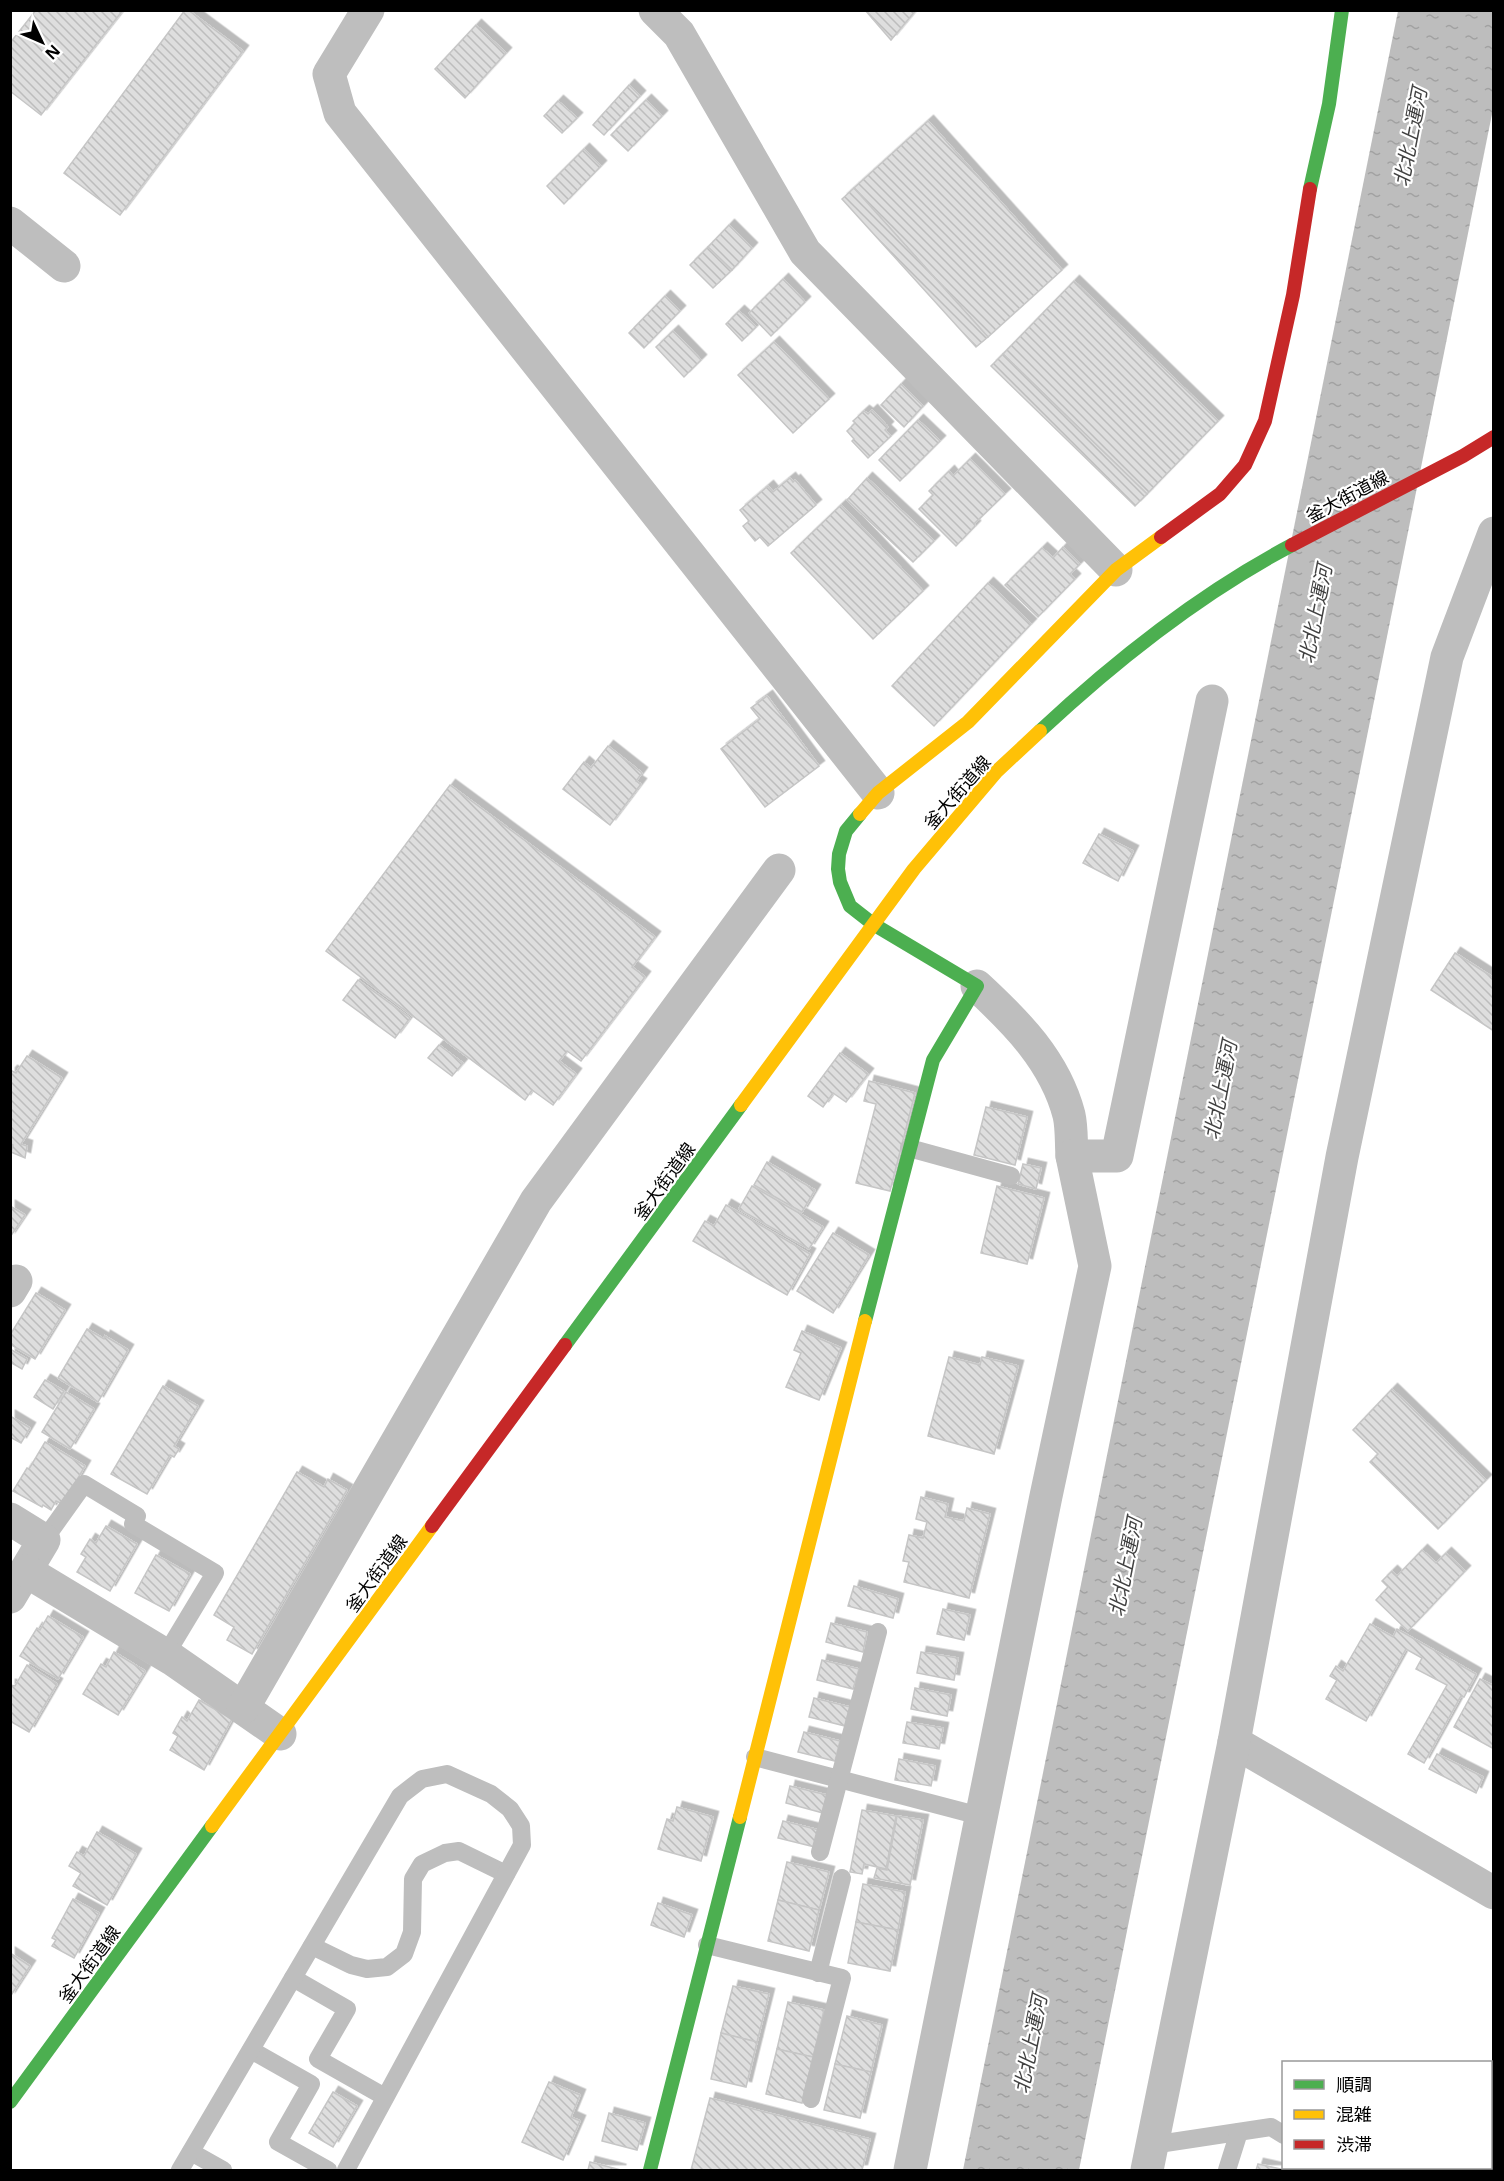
<svg xmlns="http://www.w3.org/2000/svg" width="1504" height="2181" font-family="'Noto Sans','Noto Sans JP',sans-serif">
  <style>
    .water { fill: url(#water-ripples) }
    .building { fill: url(#building-back-hatch); stroke: #c6c6c6; stroke-width: 1.5; filter: url(#shadow) }
    .lines { fill: none; stroke-linecap: round; stroke-linejoin: round }
    .lane { stroke: #bebebe; stroke-width: 18 }
    .street { stroke: #bebebe; stroke-width: 33 }
    .fast { stroke: #4caf50; stroke-width: 14 }
    .slow { stroke: #ffc107; stroke-width: 14 }
    .jam { stroke: #c62828; stroke-width: 14 }
    .labels { text-anchor: middle; dominant-baseline: central; stroke-width: 4.5; stroke-linejoin: round; paint-order: stroke }
    .street-label { font-size: 18px; fill: #000; stroke: #fff }
    .water-label { font-size: 20px; font-style: italic; fill: #424242; stroke: #fff }
  </style>
  <defs>
    <pattern id="water-ripples" width="26" height="14" patternUnits="userSpaceOnUse" patternTransform="scale(1.5)"><rect width="26" height="14" fill="#bdbdbd"/><path d="M2 4q2-2 4 0t4 0M15 11q2-2 4 0t4 0" fill="none" stroke="#a1a1a1"/></pattern>
    <pattern id="building-back-hatch" width="6" height="6" patternUnits="userSpaceOnUse" patternTransform="scale(1.5)"><rect width="6" height="6" fill="#dedede"/><path d="M-1 5l2 2M0 0l6 6M5-1l2 2" fill="none" stroke="#bdbdbd"/></pattern>
    <filter id="shadow"><feDropShadow dx="5.5" dy="-5.5" stdDeviation="0" flood-color="#0004"/></filter>
  </defs>
  <rect width="100%" height="100%" fill="#fff"/>
  <path class="water" d="M 1398,11 L 1493,11 L 1493,109 L 1079,2170 L 963,2170 Z"/>
  <g class="building">
    <path d="M 36,10 L 123,10 L 41,115 L 10,91 L 10,43 Z"/>
    <path d="M 185,10 L 188,10 L 243,51 L 120,215 L 64,173 Z"/>
    <path d="M 865,10 L 916,10 L 891,40 Z"/>
    <path d="M 476,25 L 506,53 L 465,98 L 435,69 Z"/>
    <path d="M 629,85 L 640,96 L 604,135 L 593,125 Z"/>
    <path d="M 646,100 L 662,116 L 628,151 L 611,135 Z"/>
    <path d="M 558,101 L 577,118 L 562,133 L 544,116 Z"/>
    <path d="M 928,121 L 1062,270 L 988,337 L 854,188 Z"/>
    <path d="M 584,149 L 601,166 L 564,204 L 547,186 Z"/>
    <path d="M 854,188 L 988,337 L 976,347 L 842,199 Z"/>
    <path d="M 729,225 L 752,248 L 732,270 L 708,247 Z"/>
    <path d="M 708,247 L 732,270 L 713,288 L 690,265 Z"/>
    <path d="M 783,279 L 805,302 L 771,336 L 749,313 Z"/>
    <path d="M 1074,281 L 1218,421 L 1147,494 L 1003,354 Z"/>
    <path d="M 665,296 L 680,311 L 644,348 L 629,333 Z"/>
    <path d="M 739,311 L 756,327 L 742,341 L 726,324 Z"/>
    <path d="M 673,331 L 701,360 L 684,377 L 656,347 Z"/>
    <path d="M 774,342 L 829,399 L 793,433 L 738,375 Z"/>
    <path d="M 1003,354 L 1147,494 L 1135,506 L 991,366 Z"/>
    <path d="M 901,384 L 923,406 L 904,427 L 881,405 Z"/>
    <path d="M 872,410 L 888,427 L 885,430 L 891,436 L 868,458 L 852,441 L 854,439 L 847,431 L 855,423 L 853,421 L 864,411 L 868,414 Z"/>
    <path d="M 918,420 L 940,441 L 900,481 L 879,460 Z"/>
    <path d="M 970,459 L 1005,494 L 974,524 L 975,526 L 956,546 L 919,509 L 933,495 L 929,491 L 949,471 L 953,476 Z"/>
    <path d="M 790,478 L 793,482 L 795,480 L 816,505 L 768,546 L 760,537 L 755,541 L 743,526 L 749,521 L 740,510 L 768,486 L 773,492 Z"/>
    <path d="M 867,478 L 934,541 L 913,562 L 847,500 Z"/>
    <path d="M 841,505 L 923,591 L 873,639 L 791,553 Z"/>
    <path d="M 1063,547 L 1080,564 L 1070,574 L 1075,579 L 1038,617 L 1005,585 L 1042,548 L 1053,558 Z"/>
    <path d="M 988,583 L 1031,624 L 934,726 L 892,686 Z"/>
    <path d="M 767,696 L 819,766 L 765,807 L 721,749 L 760,719 L 751,708 Z"/>
    <path d="M 608,746 L 642,773 L 636,781 L 641,784 L 610,825 L 563,789 L 584,762 L 591,768 Z"/>
    <path d="M 450,785 L 655,937 L 632,967 L 645,977 L 581,1061 L 567,1051 L 559,1061 L 576,1074 L 553,1105 L 532,1090 L 525,1100 L 326,951 Z"/>
    <path d="M 1099,834 L 1133,851 L 1118,881 L 1083,863 Z"/>
    <path d="M 1455,953 L 1494,978 L 1494,1031 L 1431,990 Z"/>
    <path d="M 358,980 L 410,1018 L 395,1038 L 343,1000 Z"/>
    <path d="M 439,1045 L 463,1063 L 452,1076 L 428,1058 Z"/>
    <path d="M 840,1053 L 868,1074 L 846,1102 L 833,1093 L 823,1107 L 808,1096 Z"/>
    <path d="M 27,1056 L 62,1078 L 21,1144 L 27,1146 L 25,1158 L 11,1152 L 13,1145 L 10,1143 L 10,1073 L 12,1071 L 16,1073 Z"/>
    <path d="M 869,1081 L 915,1093 L 890,1191 L 856,1183 L 876,1104 L 864,1101 Z"/>
    <path d="M 986,1107 L 1027,1117 L 1015,1165 L 974,1155 Z"/>
    <path d="M 767,1162 L 815,1190 L 802,1212 L 754,1185 Z"/>
    <path d="M 1023,1164 L 1041,1168 L 1036,1189 L 1018,1184 Z"/>
    <path d="M 752,1186 L 823,1227 L 809,1249 L 739,1209 Z"/>
    <path d="M 997,1186 L 1044,1198 L 1027,1264 L 981,1253 Z"/>
    <path d="M 726,1205 L 810,1254 L 787,1295 L 693,1241 L 705,1221 L 714,1226 Z"/>
    <path d="M 10,1206 L 25,1215 L 10,1237 Z"/>
    <path d="M 833,1233 L 869,1255 L 833,1313 L 797,1291 Z"/>
    <path d="M 36,1293 L 65,1310 L 35,1359 L 10,1344 L 10,1335 Z"/>
    <path d="M 87,1329 L 104,1339 L 105,1336 L 128,1350 L 98,1402 L 58,1378 Z"/>
    <path d="M 802,1331 L 841,1348 L 819,1400 L 786,1387 L 801,1353 L 794,1350 Z"/>
    <path d="M 10,1349 L 27,1359 L 22,1369 L 10,1362 Z"/>
    <path d="M 949,1357 L 980,1365 L 982,1357 L 1018,1366 L 994,1454 L 928,1436 Z"/>
    <path d="M 45,1380 L 64,1391 L 53,1409 L 34,1397 Z"/>
    <path d="M 163,1386 L 198,1406 L 174,1446 L 179,1449 L 174,1457 L 170,1455 L 147,1494 L 111,1474 Z"/>
    <path d="M 1392,1389 L 1486,1480 L 1438,1529 L 1370,1462 L 1378,1454 L 1353,1430 Z"/>
    <path d="M 66,1392 L 94,1409 L 70,1449 L 42,1432 Z"/>
    <path d="M 10,1416 L 30,1428 L 21,1443 L 10,1437 Z"/>
    <path d="M 45,1442 L 85,1466 L 63,1504 L 56,1501 L 51,1510 L 43,1505 L 42,1507 L 13,1491 L 27,1468 L 29,1469 Z"/>
    <path d="M 297,1472 L 324,1487 L 328,1479 L 347,1490 L 252,1654 L 227,1640 L 234,1627 L 214,1615 Z"/>
    <path d="M 921,1497 L 948,1504 L 945,1517 L 964,1521 L 967,1508 L 990,1514 L 969,1598 L 904,1582 L 909,1562 L 903,1561 L 909,1535 L 923,1538 L 927,1522 L 916,1519 Z"/>
    <path d="M 106,1526 L 137,1544 L 110,1591 L 77,1572 L 86,1557 L 81,1554 L 90,1539 L 96,1543 Z"/>
    <path d="M 1422,1550 L 1436,1563 L 1446,1553 L 1465,1571 L 1408,1631 L 1376,1600 L 1388,1587 L 1382,1581 L 1392,1571 L 1397,1576 Z"/>
    <path d="M 156,1555 L 190,1574 L 169,1611 L 135,1593 Z"/>
    <path d="M 854,1586 L 898,1599 L 893,1618 L 848,1606 Z"/>
    <path d="M 943,1609 L 970,1615 L 964,1640 L 937,1634 Z"/>
    <path d="M 48,1616 L 83,1637 L 58,1679 L 20,1656 L 37,1628 L 40,1630 Z"/>
    <path d="M 831,1623 L 867,1632 L 863,1652 L 826,1642 Z"/>
    <path d="M 1370,1624 L 1393,1637 L 1397,1629 L 1476,1674 L 1464,1697 L 1461,1696 L 1424,1763 L 1408,1754 L 1447,1685 L 1416,1669 L 1422,1658 L 1406,1649 L 1366,1721 L 1326,1699 L 1337,1680 L 1330,1676 L 1336,1666 L 1343,1671 Z"/>
    <path d="M 114,1652 L 145,1671 L 118,1715 L 83,1694 L 101,1664 L 106,1667 Z"/>
    <path d="M 921,1652 L 958,1658 L 954,1680 L 917,1673 Z"/>
    <path d="M 822,1660 L 859,1669 L 853,1689 L 817,1680 Z"/>
    <path d="M 27,1665 L 57,1684 L 29,1732 L 10,1721 L 10,1685 L 15,1686 Z"/>
    <path d="M 1480,1679 L 1494,1686 L 1494,1749 L 1454,1727 Z"/>
    <path d="M 915,1688 L 951,1695 L 947,1716 L 911,1709 Z"/>
    <path d="M 814,1698 L 850,1707 L 845,1726 L 809,1717 Z"/>
    <path d="M 199,1700 L 232,1719 L 204,1770 L 170,1750 L 178,1736 L 173,1733 L 182,1717 L 187,1721 Z"/>
    <path d="M 907,1722 L 943,1728 L 939,1749 L 903,1743 Z"/>
    <path d="M 804,1732 L 840,1741 L 835,1761 L 798,1752 Z"/>
    <path d="M 1437,1754 L 1483,1777 L 1476,1793 L 1429,1769 Z"/>
    <path d="M 899,1759 L 935,1766 L 931,1786 L 895,1780 Z"/>
    <path d="M 790,1786 L 827,1795 L 823,1813 L 786,1803 Z"/>
    <path d="M 677,1807 L 713,1817 L 701,1861 L 658,1849 L 667,1819 L 673,1821 Z"/>
    <path d="M 862,1810 L 896,1816 L 886,1869 L 864,1864 L 862,1874 L 850,1872 Z"/>
    <path d="M 897,1816 L 923,1820 L 910,1885 L 874,1878 L 877,1868 L 887,1870 Z"/>
    <path d="M 783,1821 L 819,1830 L 815,1847 L 778,1838 Z"/>
    <path d="M 97,1832 L 136,1854 L 107,1905 L 73,1886 L 81,1873 L 69,1866 L 77,1852 L 84,1856 Z"/>
    <path d="M 787,1862 L 829,1872 L 819,1910 L 778,1900 Z"/>
    <path d="M 863,1884 L 905,1892 L 898,1930 L 856,1922 Z"/>
    <path d="M 73,1899 L 99,1913 L 74,1958 L 52,1946 L 56,1940 L 52,1938 Z"/>
    <path d="M 778,1900 L 819,1910 L 809,1951 L 768,1941 Z"/>
    <path d="M 658,1903 L 692,1915 L 684,1937 L 651,1925 Z"/>
    <path d="M 856,1922 L 898,1930 L 890,1971 L 848,1963 Z"/>
    <path d="M 10,1953 L 30,1966 L 10,1997 Z"/>
    <path d="M 733,1986 L 769,1994 L 757,2042 L 721,2033 Z"/>
    <path d="M 788,2002 L 824,2010 L 813,2057 L 777,2049 Z"/>
    <path d="M 847,2016 L 882,2025 L 871,2072 L 835,2064 Z"/>
    <path d="M 721,2033 L 757,2042 L 746,2087 L 711,2079 Z"/>
    <path d="M 777,2049 L 813,2057 L 802,2103 L 766,2094 Z"/>
    <path d="M 835,2064 L 871,2072 L 860,2118 L 824,2110 Z"/>
    <path d="M 549,2082 L 580,2095 L 571,2117 L 580,2121 L 563,2160 L 522,2142 Z"/>
    <path d="M 333,2092 L 357,2106 L 333,2147 L 309,2133 Z"/>
    <path d="M 710,2098 L 870,2139 L 862,2170 L 691,2170 Z"/>
    <path d="M 609,2113 L 645,2123 L 637,2150 L 602,2141 Z"/>
    <path d="M 590,2162 L 621,2170 L 588,2170 Z"/>
    <path d="M 1258,2164 L 1285,2170 L 1256,2170 Z"/>
    <path d="M 1399,2168 L 1442,2168 L 1439,2170 L 1403,2170 Z"/>
  </g>
  <g class="lines">
    <g class="lane">
      <path d="M 909,1148 L 1011,1176"/>
      <path d="M 44,1540 L 84,1484 L 137,1516 L 133,1524 L 215,1573 L 171,1646 L 172,1659"/>
      <path d="M 755,1757 L 980,1816"/>
      <path d="M 820,1852 L 878,1632"/>
      <path d="M 707,1945 L 842,1978 L 811,2099"/>
      <path d="M 312,1946 L 351,1965 L 367,1969 L 387,1967 L 404,1954 L 412,1932 L 413,1879 L 422,1864 L 445,1853 L 459,1851 L 506,1874"/>
      <path d="M 818,1973 L 842,1878"/>
      <path d="M 293,1978 L 347,2009 L 318,2059 L 385,2097"/>
      <path d="M 251,2050 L 311,2084 L 278,2142 L 328,2170"/>
      <path d="M 1152,2145 L 1271,2127 L 1284,2135"/>
      <path d="M 191,2152 L 223,2170"/>
      <path d="M 1335,2168 L 1339,2170"/>
      <path d="M 180,2170 L 400,1796 L 422,1779 L 447,1774 L 491,1794 L 510,1809 L 521,1826 L 522,1845 L 346,2170"/>
      <path d="M 1227,2170 L 1239,2132"/>
    </g>
    <g class="street">
      <path d="M 368,10 L 329,74 L 340,113 L 878,793"/>
      <path d="M 655,10 L 679,34 L 805,252 L 1116,570"/>
      <path d="M 10,223 L 64,266"/>
      <path d="M 977,986 C 1016,1022 1055,1061 1069,1115 C 1072,1128 1071,1143 1072,1156"/>
      <path d="M 10,1291 L 16,1281"/>
      <path d="M 10,1519 L 44,1540 L 10,1597"/>
      <path d="M 26,1571 L 172,1659 L 280,1734"/>
      <path d="M 243,1708 L 536,1201 L 779,870"/>
      <path d="M 1234,1742 L 1494,1893"/>
      <path d="M 910,2170 L 1046,1496 L 1095,1266 L 1072,1156 L 1117,1156 L 1212,701"/>
      <path d="M 1147,2170 L 1234,1742 L 1342,1157 L 1447,657 L 1494,533"/>
    </g>
    <g class="fast">
      <path d="M 1310,189 L 1329,104 L 1342,10"/>
      <path d="M 1040,731 C 1116,660 1199,594 1292,545"/>
      <path d="M 860,814 L 846,831 L 839,854 L 838,869 L 840,882 L 850,906 L 873,924 L 977,986 L 933,1060 L 865,1321"/>
      <path d="M 565,1345 L 741,1105"/>
      <path d="M 10,2102 L 212,1826"/>
      <path d="M 650,2170 L 740,1817"/>
    </g>
    <g class="slow">
      <path d="M 860,814 L 878,793 L 968,722 L 1116,570 L 1161,537"/>
      <path d="M 741,1105 L 914,869 L 997,771 L 1040,731"/>
      <path d="M 740,1817 L 865,1321"/>
      <path d="M 212,1826 L 432,1526"/>
    </g>
    <g class="jam">
      <path d="M 1161,537 L 1220,494 L 1245,465 L 1265,421 L 1293,295 L 1310,189"/>
      <path d="M 1292,545 L 1463,456 L 1494,437"/>
      <path d="M 432,1526 L 565,1345"/>
    </g>
  </g>
  <g class="labels">
    <g class="street-label">
      <text transform="translate(1347 496) rotate(-28)">釜大街道線</text>
      <text transform="translate(957 792) rotate(-49)">釜大街道線</text>
      <text transform="translate(664 1181) rotate(-54)">釜大街道線</text>
      <text transform="translate(376 1573) rotate(-54)">釜大街道線</text>
      <text transform="translate(89 1964) rotate(-54)">釜大街道線</text>
    </g>
    <g class="water-label">
      <text transform="translate(1410 137) rotate(-79)">北北上運河</text>
      <text transform="translate(1315 614) rotate(-79)">北北上運河</text>
      <text transform="translate(1220 1090) rotate(-79)">北北上運河</text>
      <text transform="translate(1125 1567) rotate(-79)">北北上運河</text>
      <text transform="translate(1030 2044) rotate(-79)">北北上運河</text>
    </g>
  </g>
  <rect width="1504" height="2181" fill="none" stroke="#000000" stroke-width="24"/>
  <rect x="1282" y="2061" width="210" height="108" fill="#ffffff" stroke="#999999" stroke-width="1.5"/>
  <rect x="1294" y="2080" width="30" height="9" fill="#4caf50" stroke="#999999" stroke-width="1.5"/>
  <text x="1336" y="2091" font-size="18" fill="#000000">順調</text>
  <rect x="1294" y="2110" width="30" height="9" fill="#ffc107" stroke="#999999" stroke-width="1.5"/>
  <text x="1336" y="2121" font-size="18" fill="#000000">混雑</text>
  <rect x="1294" y="2140" width="30" height="9" fill="#c62828" stroke="#999999" stroke-width="1.5"/>
  <text x="1336" y="2151" font-size="18" fill="#000000">渋滞</text>
  <g transform="translate(42 42) rotate(134)" stroke="#ffffff" stroke-width="4.5" paint-order="stroke">
  <path d="M0-4.5L10 22L0 15L-10 22Z" fill="#000000"/>
  <text y="-9" font-size="16" font-weight="bold" text-anchor="middle" fill="#000000">N</text>
  </g>
</svg>
